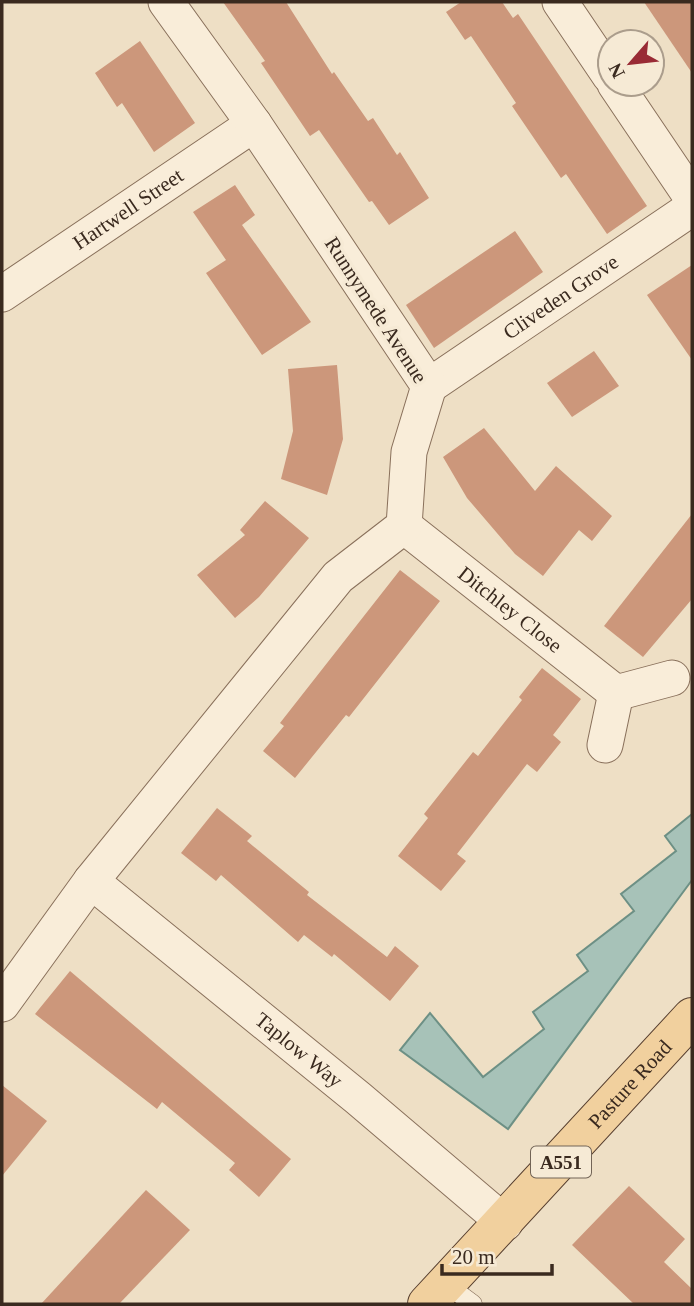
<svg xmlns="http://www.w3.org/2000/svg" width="694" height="1306" font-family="'Times New Roman',serif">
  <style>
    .water { fill: #a7c2b8; stroke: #6d9085; stroke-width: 2 }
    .building { fill: #cc977b }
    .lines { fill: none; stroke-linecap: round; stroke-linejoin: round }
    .service-casing { stroke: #89705b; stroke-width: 19 }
    .minor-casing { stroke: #89705b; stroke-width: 37 }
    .primary-casing { stroke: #573f2f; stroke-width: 40 }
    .service { stroke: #f9edd9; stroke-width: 18 }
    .minor { stroke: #f9edd9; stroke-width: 35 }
    .primary { stroke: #f1d09e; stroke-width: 38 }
    .labels { text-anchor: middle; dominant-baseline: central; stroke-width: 7; stroke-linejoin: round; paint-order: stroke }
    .shield { fill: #f6ead5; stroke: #726456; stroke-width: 2 }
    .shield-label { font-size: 19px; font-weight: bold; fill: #3a2a1f }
    .street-label { font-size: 21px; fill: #3a2a1f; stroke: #f6ead5 }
  </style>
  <rect width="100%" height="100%" fill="#eedfc5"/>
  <path class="water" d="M 692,814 L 692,880 L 508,1129 L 400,1050 L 430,1013 L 483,1077 L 544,1029 L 533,1012 L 588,971 L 577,955 L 634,911 L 621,894 L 676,851 L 665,836 Z"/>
  <g class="building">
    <path d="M 223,2 L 286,2 L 332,74 L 334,72 L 368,121 L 373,118 L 397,155 L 400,152 L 429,198 L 389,225 L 372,201 L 369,202 L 319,130 L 310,136 L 261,63 L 265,61 Z"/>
    <path d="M 461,2 L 502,2 L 513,18 L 518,14 L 647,206 L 607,234 L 566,174 L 561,178 L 512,106 L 516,103 L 471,36 L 465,40 L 446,12 Z"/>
    <path d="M 644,2 L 692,2 L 692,73 Z"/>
    <path d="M 140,41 L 195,123 L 154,152 L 122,103 L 117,107 L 95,73 Z"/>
    <path d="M 235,185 L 255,215 L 242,225 L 311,322 L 262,355 L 206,273 L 226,260 L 193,212 Z"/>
    <path d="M 515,231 L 543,272 L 434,348 L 406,305 Z"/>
    <path d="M 692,265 L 692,360 L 647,295 Z"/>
    <path d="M 594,351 L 619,386 L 572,417 L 547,383 Z"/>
    <path d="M 337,365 L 343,439 L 327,495 L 281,479 L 293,431 L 288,369 Z"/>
    <path d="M 484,428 L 535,491 L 556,466 L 612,516 L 592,541 L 579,530 L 543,576 L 515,554 L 467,498 L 443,457 Z"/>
    <path d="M 265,501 L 309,538 L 259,597 L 235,618 L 197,575 L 245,535 L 240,530 Z"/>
    <path d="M 692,514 L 692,599 L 643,657 L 604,626 Z"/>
    <path d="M 400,570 L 440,601 L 349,717 L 346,715 L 295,778 L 263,751 L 284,726 L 280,723 Z"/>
    <path d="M 542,668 L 581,699 L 553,735 L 561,742 L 537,772 L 527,764 L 457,854 L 466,861 L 441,891 L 398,856 L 428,818 L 424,814 L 473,752 L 478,756 L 522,700 L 519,697 Z"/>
    <path d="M 217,808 L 252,836 L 247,841 L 309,892 L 307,895 L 387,957 L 395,946 L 419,966 L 390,1001 L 334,954 L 332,957 L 304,935 L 298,942 L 221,875 L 216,881 L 181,853 Z"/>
    <path d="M 70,971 L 291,1159 L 259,1197 L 229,1170 L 235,1163 L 162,1102 L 157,1109 L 35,1014 Z"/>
    <path d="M 2,1085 L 47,1121 L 2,1176 Z"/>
    <path d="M 629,1186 L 685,1239 L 664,1262 L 692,1289 L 692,1304 L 634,1304 L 572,1245 Z"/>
    <path d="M 146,1190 L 190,1230 L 119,1304 L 41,1304 Z"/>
  </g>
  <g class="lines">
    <defs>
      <path id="service" d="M 446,1284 L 473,1304"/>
      <g id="minor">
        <path d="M 560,2 L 610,76"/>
        <path d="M 615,84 L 692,198"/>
        <path id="s1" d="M 2,294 L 254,124"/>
        <path id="s2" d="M 429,386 L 692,208"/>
        <path id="s3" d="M 404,526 L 616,693"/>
        <path d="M 616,693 L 672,678"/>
        <path d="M 605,745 L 616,693"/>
        <path id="s4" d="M 91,881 L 358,1098 L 505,1223"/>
        <path d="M 2,1004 L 91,881 L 338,577 L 404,526 L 409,452 L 429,386 L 254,124 L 166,2"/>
      </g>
      <g id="primary">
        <path id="s5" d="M 427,1304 L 692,1017"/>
      </g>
    </defs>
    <use href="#service" class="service-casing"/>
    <use href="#minor" class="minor-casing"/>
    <use href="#primary" class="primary-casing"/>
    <use href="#service" class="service"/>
    <use href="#minor" class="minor"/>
    <use href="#primary" class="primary"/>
  </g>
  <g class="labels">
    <rect class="shield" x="531" y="1146.5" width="60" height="31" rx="5"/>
    <g class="shield-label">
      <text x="561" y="1162">A551</text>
    </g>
    <g class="street-label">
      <text stroke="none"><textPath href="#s1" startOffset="152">Hartwell Street</textPath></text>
      <text stroke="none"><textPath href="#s2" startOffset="159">Cliveden Grove</textPath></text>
      <text transform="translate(376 310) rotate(57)">Runnymede Avenue</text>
      <text stroke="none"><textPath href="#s3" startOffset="135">Ditchley Close</textPath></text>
      <text stroke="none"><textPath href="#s4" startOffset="268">Taplow Way</textPath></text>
      <text stroke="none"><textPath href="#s5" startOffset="299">Pasture Road</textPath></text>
    </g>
  </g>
  <rect width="694" height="1306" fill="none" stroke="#3a2a1f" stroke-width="7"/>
  <g transform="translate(631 63) rotate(242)"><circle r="33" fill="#f6ead5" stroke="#ab9d8c" stroke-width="2"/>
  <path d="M0-5L12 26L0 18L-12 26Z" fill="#992b35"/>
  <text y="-10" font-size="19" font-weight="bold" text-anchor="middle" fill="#3a2a1f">N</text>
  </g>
  <path d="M442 1264v10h110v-10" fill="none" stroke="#3a2a1f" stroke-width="3.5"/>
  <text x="452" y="1264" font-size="21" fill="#3a2a1f" stroke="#f6ead5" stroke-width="5" paint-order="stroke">20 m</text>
</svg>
